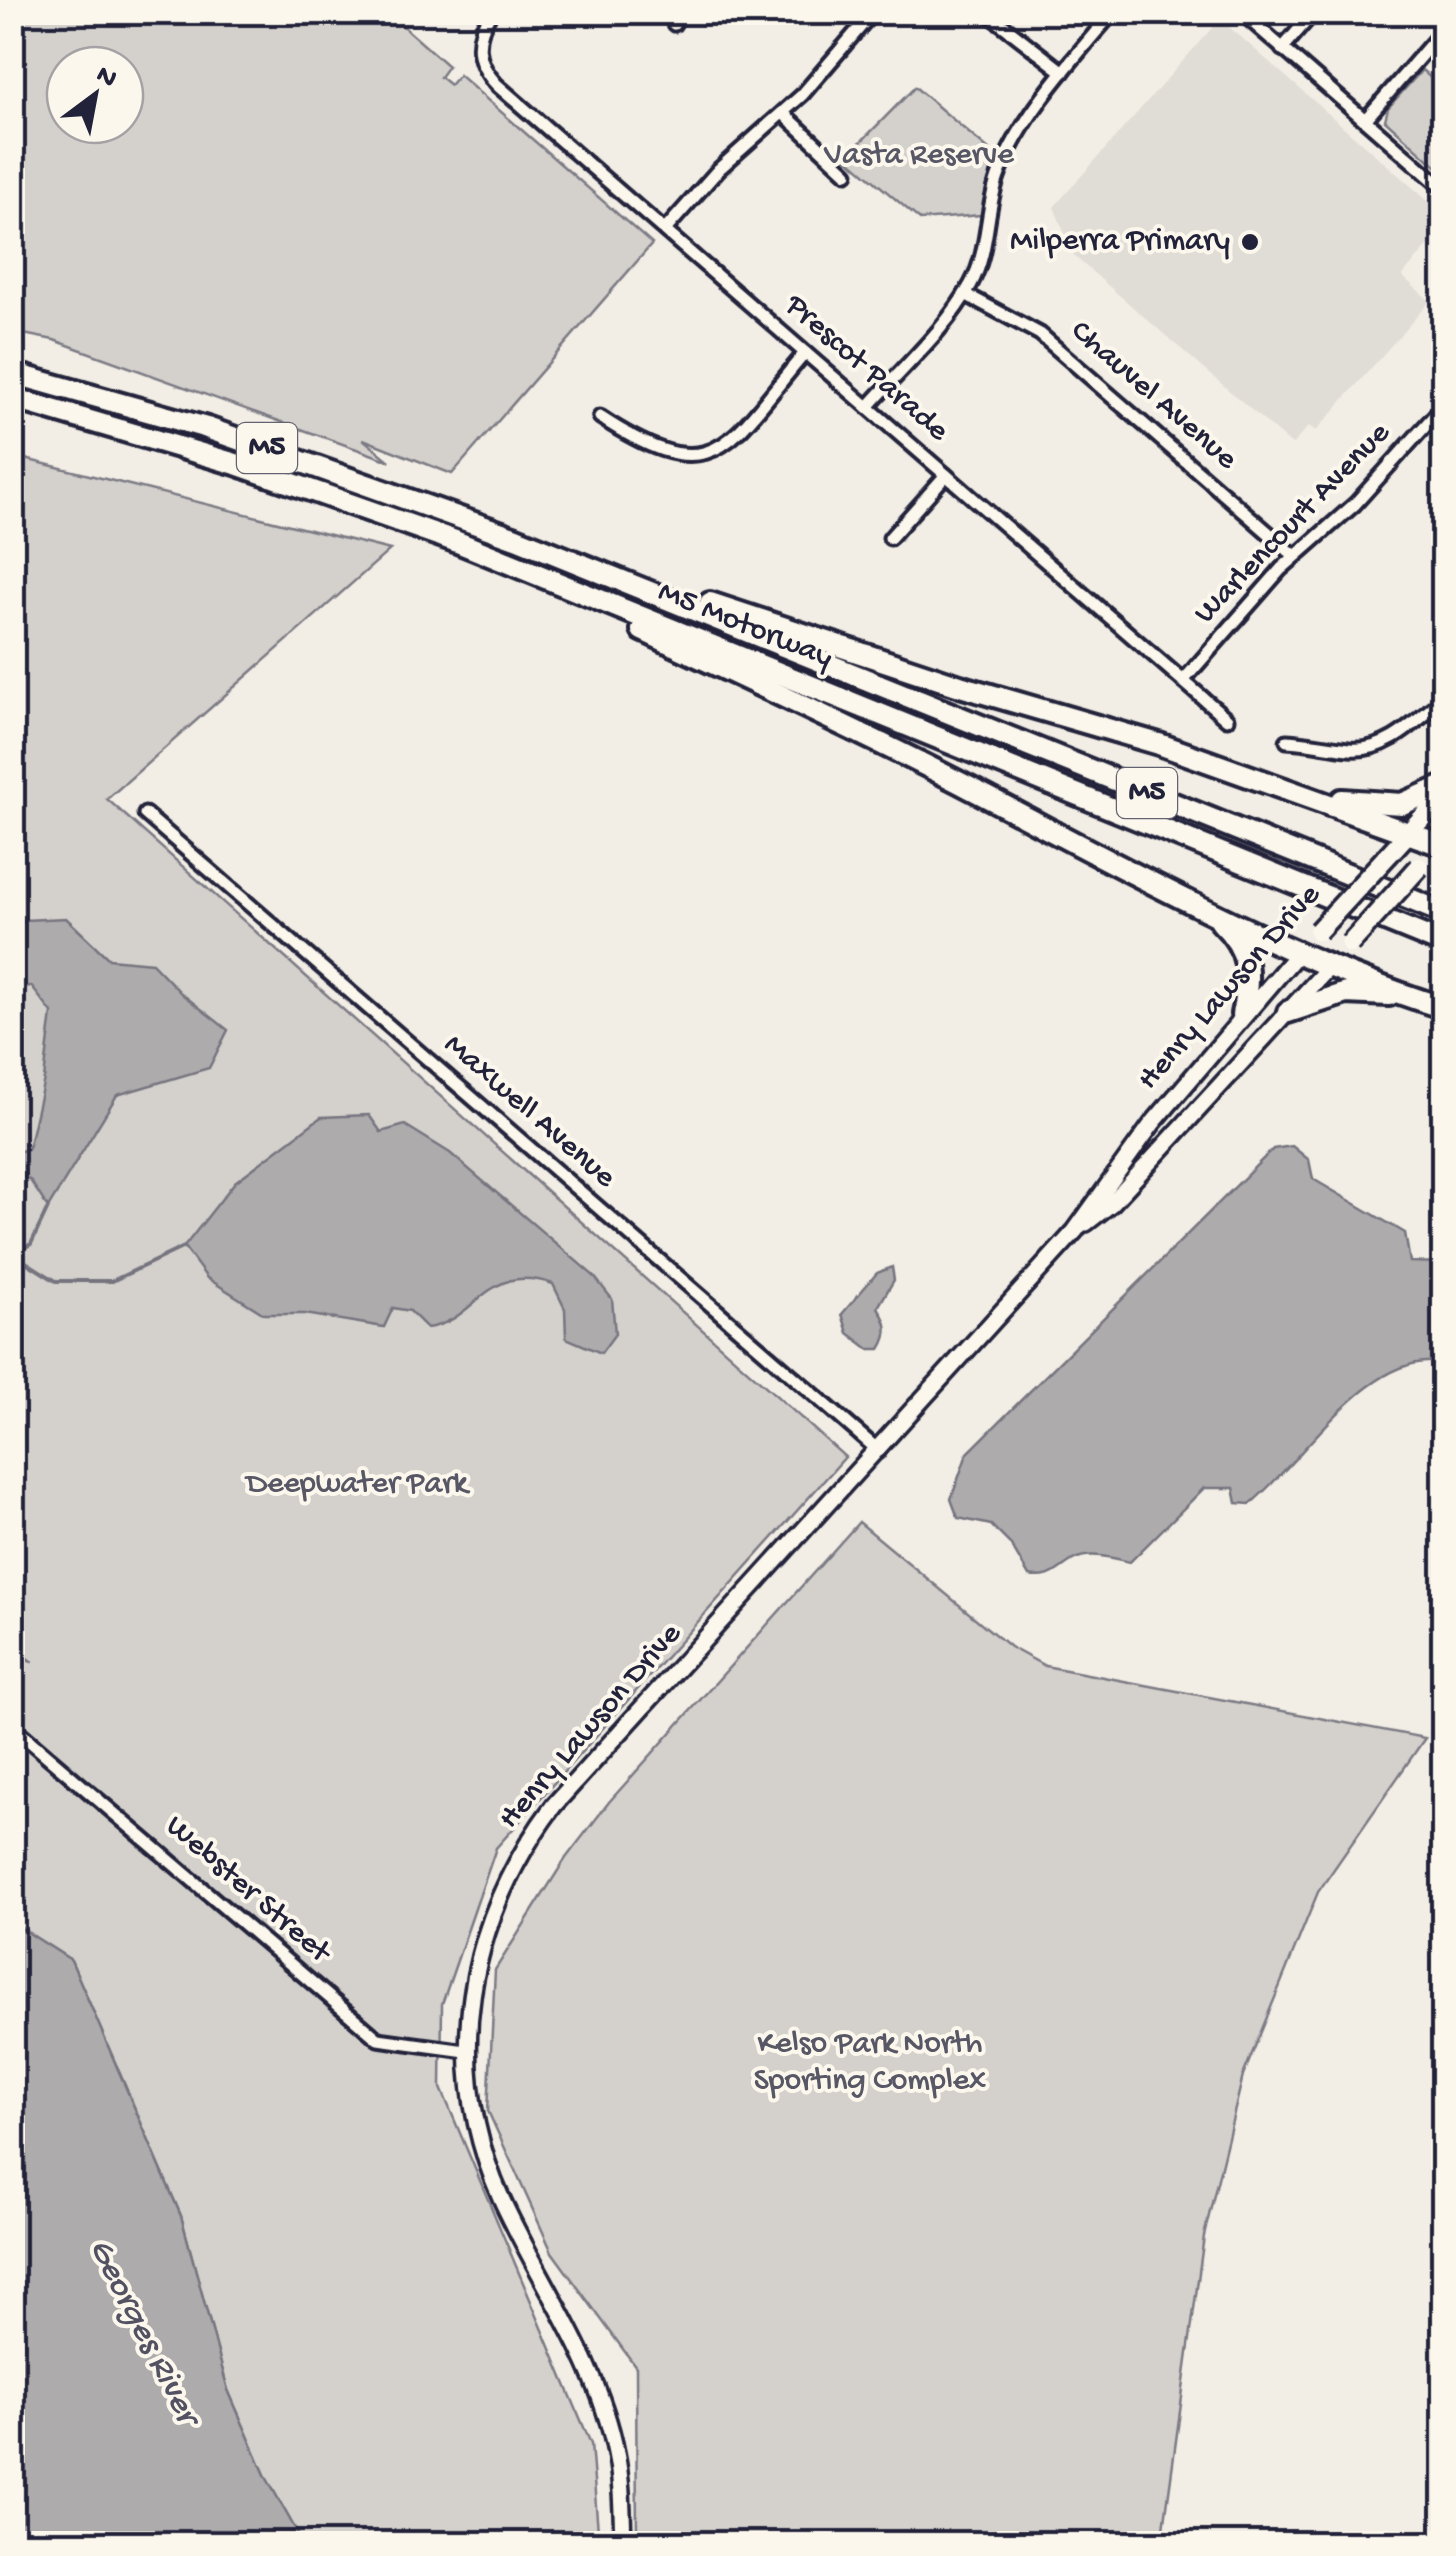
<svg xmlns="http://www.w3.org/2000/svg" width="1456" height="2556" font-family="'Gochi Hand',sans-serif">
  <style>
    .built { fill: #e0dcd6 }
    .green { fill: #d4d1cc; stroke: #7b7a84; stroke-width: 2.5; fill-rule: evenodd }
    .water { fill: #aeabad; stroke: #76747f; stroke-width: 2.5 }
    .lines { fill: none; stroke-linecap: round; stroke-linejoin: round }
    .stream { stroke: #76747f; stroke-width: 4 }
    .minor-casing { stroke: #22223b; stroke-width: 19 }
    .secondary-casing { stroke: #22223b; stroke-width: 22 }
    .primary-casing { stroke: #22223b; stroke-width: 25 }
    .motorway-casing { stroke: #22223b; stroke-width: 28 }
    .minor { stroke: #fbf7ec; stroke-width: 11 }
    .secondary { stroke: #fbf7ec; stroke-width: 15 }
    .primary { stroke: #fbf7ec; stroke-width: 18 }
    .motorway { stroke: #fbf7ec; stroke-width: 20 }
    .primary-bridge-casing { stroke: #22223b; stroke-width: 25; stroke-linecap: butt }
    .primary-bridge { stroke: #fbf7ec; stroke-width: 18 }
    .poi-dot { fill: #22223b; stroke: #fbf7ec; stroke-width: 4 }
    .labels { text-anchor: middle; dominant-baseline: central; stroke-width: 8; stroke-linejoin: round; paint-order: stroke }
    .shield { fill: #fbf7ec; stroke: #636270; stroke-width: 2.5 }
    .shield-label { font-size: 30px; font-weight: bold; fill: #22223b }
    .park-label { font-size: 32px; fill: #575766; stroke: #fbf7ec }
    .poi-label { font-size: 32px; fill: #22223b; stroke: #fbf7ec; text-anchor: end }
    .street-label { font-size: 32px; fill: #22223b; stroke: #fbf7ec }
    .water-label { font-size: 35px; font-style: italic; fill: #535263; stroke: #fbf7ec }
  </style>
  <rect width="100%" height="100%" fill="#f2eee5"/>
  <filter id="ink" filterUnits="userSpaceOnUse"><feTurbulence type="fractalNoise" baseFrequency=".01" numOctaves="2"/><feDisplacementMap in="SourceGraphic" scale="20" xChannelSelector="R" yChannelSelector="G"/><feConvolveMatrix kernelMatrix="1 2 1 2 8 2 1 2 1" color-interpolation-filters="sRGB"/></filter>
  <g filter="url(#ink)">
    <path class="built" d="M 1220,19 L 1443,214 L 1443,229 L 1402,276 L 1430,301 L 1316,431 L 1309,426 L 1292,445 L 1074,256 L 1054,207 Z"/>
    <g class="green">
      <path d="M 12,13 L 388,13 L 448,66 L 440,77 L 450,85 L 459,75 L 652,244 L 452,474 L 363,439 L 390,461 L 54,340 L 13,332 ZM 65,65 L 125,65 L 125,125 L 65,125 Z"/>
      <path d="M 1422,70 L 1443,89 L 1443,159 L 1437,167 L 1385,120 L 1388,108 Z"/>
      <path d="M 915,87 L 997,157 L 981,215 L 920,220 L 846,157 Z"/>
      <path d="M 13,456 L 390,550 L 107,799 L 845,1457 L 496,1848 L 442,2004 L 441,2088 L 591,2444 L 599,2543 L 303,2543 L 266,2477 L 228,2390 L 181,2216 L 71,1960 L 13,1923 Z"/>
      <path d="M 859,1522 L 1010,1647 L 1045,1666 L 1425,1738 L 1318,1892 L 1243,2076 L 1204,2236 L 1162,2543 L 637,2543 L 636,2367 L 552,2252 L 488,2111 L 495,1970 L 566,1858 L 609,1802 Z"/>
    </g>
    <g class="water">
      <path d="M 66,918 L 109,959 L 152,963 L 182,994 L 228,1030 L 209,1068 L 117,1095 L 48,1208 L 30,1180 L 13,1174 L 13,1153 L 28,1149 L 44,1079 L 52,1013 L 31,986 L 13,988 L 13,941 L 24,920 Z"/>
      <path d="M 369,1115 L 381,1132 L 405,1125 L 450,1153 L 594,1276 L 612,1299 L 615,1334 L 601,1353 L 566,1338 L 565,1309 L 553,1284 C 484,1261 479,1321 427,1328 L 410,1311 L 393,1308 L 384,1327 L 305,1314 L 264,1314 L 207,1278 L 184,1247 L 235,1182 L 321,1117 Z"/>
      <path d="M 1292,1146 L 1309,1160 L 1313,1179 L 1405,1233 L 1410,1262 L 1443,1263 L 1443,1363 C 1371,1348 1301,1463 1250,1504 L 1237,1503 L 1234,1488 L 1204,1488 L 1130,1562 C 1112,1558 1090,1551 1073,1560 C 1056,1570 1051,1580 1029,1576 L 1011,1545 L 991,1525 L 958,1518 L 951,1499 L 967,1454 L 1273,1149 Z"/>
      <path d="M 892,1267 L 894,1280 L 878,1307 C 887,1322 891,1332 880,1349 L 869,1349 L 848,1333 L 842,1314 L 877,1273 Z"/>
      <path d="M 13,1923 L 71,1960 L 181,2216 L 228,2390 L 266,2477 L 303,2543 L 23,2543 L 13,2523 Z"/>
    </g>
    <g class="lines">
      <g class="stream">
        <path d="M 13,1254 L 56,1281 L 112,1281 L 184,1247"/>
        <path d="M 13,1254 L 31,1244 L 48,1208"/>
        <path d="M 12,1650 L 31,1661"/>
        <path d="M 1441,1722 L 1444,1719"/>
      </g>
      <defs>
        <g id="minor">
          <path d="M 491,12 C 474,39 475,62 497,85 L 1227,719"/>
          <path d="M 986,12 L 1063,72"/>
          <path d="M 1241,12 L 1444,189"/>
          <path d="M 674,24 L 679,13"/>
          <path d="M 1282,49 L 1314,12"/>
          <path d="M 783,113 L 847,173"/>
          <path d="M 1365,120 L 1444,29"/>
          <path d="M 665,230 L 719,169 L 802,95 L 873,12"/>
          <path d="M 965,294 L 1040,334 L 1295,556"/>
          <path d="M 868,407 C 902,368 946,330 971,284 C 990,249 985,210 999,174 C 1019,118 1075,57 1113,12"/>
          <path d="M 600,417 C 718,495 729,441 805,353"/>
          <path d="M 890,538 L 946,475"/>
          <path d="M 1440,640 L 1444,644"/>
          <path d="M 1183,681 L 1281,569 L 1355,504 L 1444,405"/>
          <path d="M 1287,741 C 1308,742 1328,747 1349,749 C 1387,753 1417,720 1444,698"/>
          <path d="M 145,814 L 879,1451"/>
          <path d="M 12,1726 L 378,2039 L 466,2051"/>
        </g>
        <g id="secondary">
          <path d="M 1086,1223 L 1112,1203 L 1331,965"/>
          <path d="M 623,2544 C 622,2513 622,2482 616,2453 C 598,2360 539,2282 501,2198 C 441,2063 467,1921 554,1805 L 1075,1231 L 1152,1124 L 1298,953"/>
        </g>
        <path id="primary" d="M 1389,854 L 1444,794"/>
        <g id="motorway">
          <path d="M 12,373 L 207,428 L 516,538 L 1444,913"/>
          <path d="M 12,398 L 236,464 L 455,541 L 1444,944"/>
          <path d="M 710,603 L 960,686 L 1159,744 L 1444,846"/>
          <path d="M 642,630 C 752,682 862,732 970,788 C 1124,868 1277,955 1444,1008"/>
          <path d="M 1342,800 L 1402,804 L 1444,786"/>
          <path d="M 1221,922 C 1251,951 1251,975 1242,1014"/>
          <path d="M 1288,1012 L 1346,993 L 1389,995"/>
        </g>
      </defs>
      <use href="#minor" class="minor-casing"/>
      <use href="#secondary" class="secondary-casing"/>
      <use href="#primary" class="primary-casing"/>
      <use href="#motorway" class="motorway-casing"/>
      <use href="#minor" class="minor"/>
      <use href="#secondary" class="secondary"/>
      <use href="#primary" class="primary"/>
      <use href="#motorway" class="motorway"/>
      <defs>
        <g id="primary-bridge">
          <path d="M 1318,931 L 1389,854"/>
          <path d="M 1350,944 L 1419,867"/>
        </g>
      </defs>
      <use href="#primary-bridge" class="primary-bridge-casing"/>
      <use href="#primary-bridge" class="primary-bridge"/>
    </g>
  </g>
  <circle class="poi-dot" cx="1250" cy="242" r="10"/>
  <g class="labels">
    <g class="shield">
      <rect x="237" y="423" width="60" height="50" rx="8"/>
      <rect x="1117" y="768" width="60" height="50" rx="8"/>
    </g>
    <g class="shield-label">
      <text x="267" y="448">M5</text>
      <text x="1147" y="793">M5</text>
    </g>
    <g class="park-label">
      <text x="919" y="156">Vasta Reserve</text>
      <text x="357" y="1485">Deepwater Park</text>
      <text x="870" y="2045">Kelso Park North<tspan x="870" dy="37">Sporting Complex</tspan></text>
    </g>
    <g class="poi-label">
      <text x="1230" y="242">Milperra Primary</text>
    </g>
    <g class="street-label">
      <text transform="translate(866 369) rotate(41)">Prescot Parade</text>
      <text transform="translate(1153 396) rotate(41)">Chauvel Avenue</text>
      <text transform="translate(1293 524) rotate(-46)">Warlencourt Avenue</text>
      <text transform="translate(745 626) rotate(22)">M5 Motorway</text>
      <text transform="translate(1230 988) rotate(-49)">Henry Lawson Drive</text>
      <text transform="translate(529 1112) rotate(41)">Maxwell Avenue</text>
      <text transform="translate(591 1727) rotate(-49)">Henry Lawson Drive</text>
      <text transform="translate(247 1890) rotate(41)">Webster Street</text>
    </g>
    <g class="water-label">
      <text transform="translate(142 2332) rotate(63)">Georges River</text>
    </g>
  </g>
  <rect width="1456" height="2556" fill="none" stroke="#fbf7ec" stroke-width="50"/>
  <rect x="25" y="25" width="1406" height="2506" fill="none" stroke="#22223b" stroke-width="4" filter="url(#ink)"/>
  <g transform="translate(95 95) rotate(32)"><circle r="48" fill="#fbf7ec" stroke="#a4a2a5" stroke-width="2.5"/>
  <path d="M0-8L18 38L0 25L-18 38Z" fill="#22223b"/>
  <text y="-15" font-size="28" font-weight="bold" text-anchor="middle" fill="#22223b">N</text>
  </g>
</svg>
